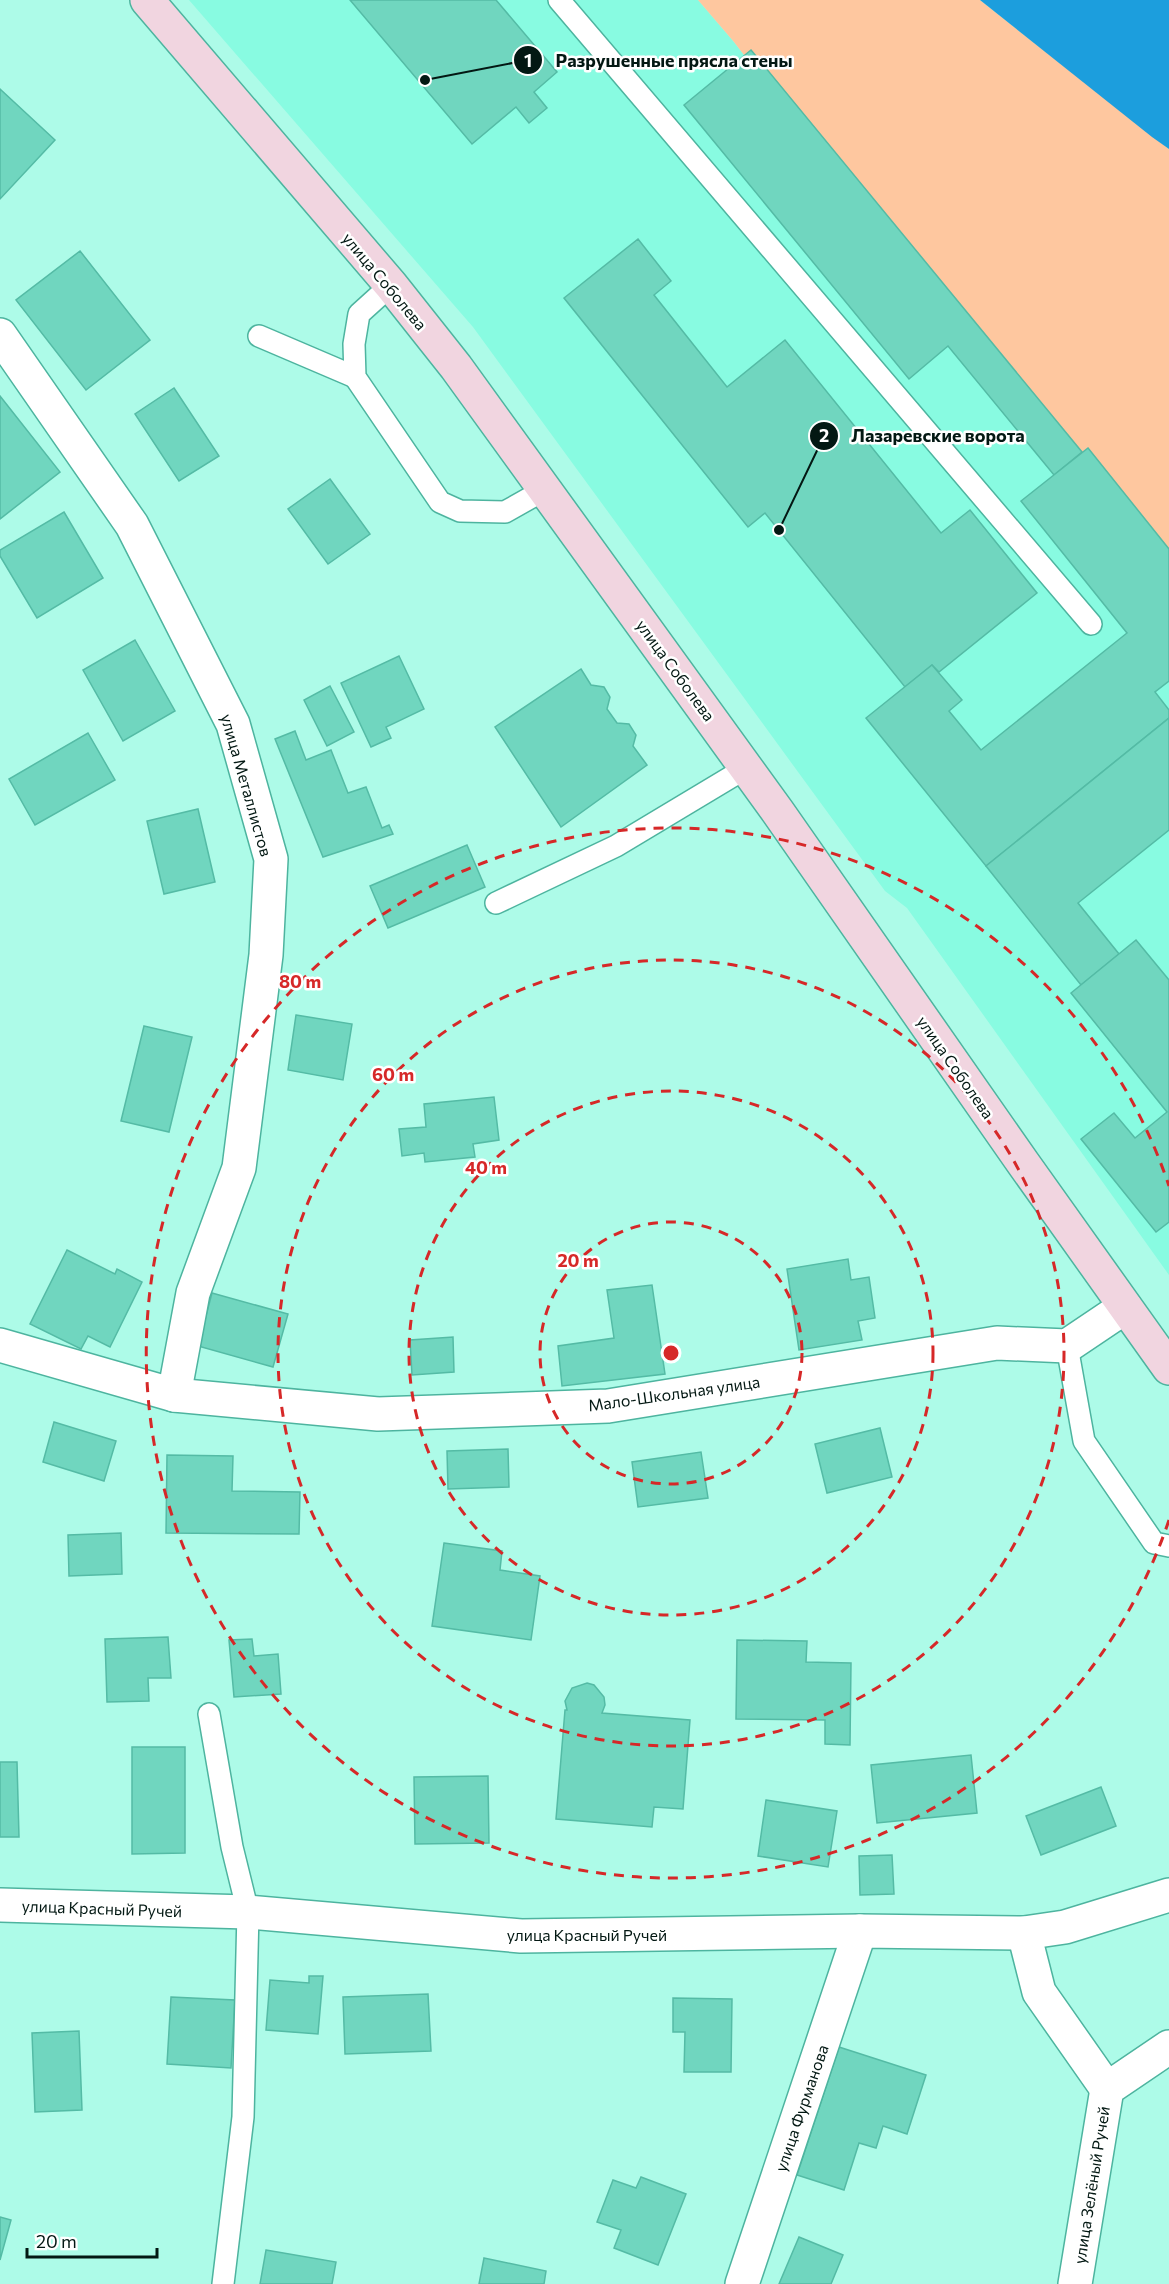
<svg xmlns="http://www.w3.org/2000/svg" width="1169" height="2284" font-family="Commissioner,sans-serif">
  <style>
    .built { fill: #88fbe1 }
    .green { fill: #fec79f }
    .water { fill: #1c9edd }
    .building { fill: #70d6bf; stroke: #54bba5; stroke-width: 1.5 }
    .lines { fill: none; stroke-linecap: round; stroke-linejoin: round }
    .lane-casing { stroke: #4db49f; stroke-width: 24 }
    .street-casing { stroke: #4db49f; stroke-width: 36 }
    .secondary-casing { stroke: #4db49f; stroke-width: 36 }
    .lane { stroke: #fff; stroke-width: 21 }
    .street { stroke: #fff; stroke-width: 33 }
    .secondary { stroke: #f1d5e0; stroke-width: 33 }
    .ring { fill: none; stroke: #d62828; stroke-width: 3; stroke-dasharray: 10 8 }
    .labels { text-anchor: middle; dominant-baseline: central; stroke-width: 5; stroke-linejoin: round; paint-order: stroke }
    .street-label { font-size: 16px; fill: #031813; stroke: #fff }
    .centre { fill: #d62828; stroke: #fff; stroke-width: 3 }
    .ring-label { font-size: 18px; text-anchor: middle; font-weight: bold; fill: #d62828; stroke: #fff; stroke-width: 5; stroke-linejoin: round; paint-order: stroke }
    .leader { fill: none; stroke: #031813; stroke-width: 2 }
    .callout-dot { fill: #031813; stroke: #fff; stroke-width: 2 }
    .mark-label { font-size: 18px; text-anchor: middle; font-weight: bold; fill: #fff }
    .callout-label { font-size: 18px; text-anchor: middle; font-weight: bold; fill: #031813; stroke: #fff; stroke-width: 5; stroke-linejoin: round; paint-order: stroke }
  </style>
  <rect width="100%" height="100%" fill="#adfbe8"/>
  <path class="built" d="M 189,0 L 698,0 L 734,42 L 953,329 L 1169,581 L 1169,1275 L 907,908 L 885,891 L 473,327 Z"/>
  <path class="green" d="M 698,0 L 980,0 L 1169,149 L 1169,581 L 953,329 L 734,42 Z"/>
  <path class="water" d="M 980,0 L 1169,0 L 1169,149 L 1152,137 Z"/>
  <g class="building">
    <path d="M 350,0 L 496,0 L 557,72 L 534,92 L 547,108 L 529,123 L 516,107 L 472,144 Z"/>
    <path d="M 751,50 L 1082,452 L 1054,475 L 948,346 L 909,379 L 684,105 Z"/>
    <path d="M 0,89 L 55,140 L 0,199 Z"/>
    <path d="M 638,239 L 671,281 L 654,295 L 727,387 L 785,340 L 941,533 L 970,510 L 1037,593 L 939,672 L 932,665 L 905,687 L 765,513 L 748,527 L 564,298 Z"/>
    <path d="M 80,251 L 150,340 L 86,390 L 16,300 Z"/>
    <path d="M 174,388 L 219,456 L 179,481 L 135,414 Z"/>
    <path d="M 0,396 L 60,472 L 0,519 Z"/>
    <path d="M 1088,448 L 1169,549 L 1169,681 L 1155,692 L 1169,710 L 1169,718 L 986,866 L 866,718 L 932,665 L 962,700 L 949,711 L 981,750 L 1127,633 L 1021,501 Z"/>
    <path d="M 330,479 L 370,534 L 328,564 L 288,509 Z"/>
    <path d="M 64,512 L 103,578 L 37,618 L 0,556 L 0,550 Z"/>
    <path d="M 135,640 L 175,711 L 123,741 L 83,670 Z"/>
    <path d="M 399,656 L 424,709 L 386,727 L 391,738 L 371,747 L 341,683 Z"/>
    <path d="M 581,669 L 591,685 L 604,687 L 610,697 L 607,709 L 617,723 L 629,724 L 636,735 L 633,746 L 647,765 L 561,827 L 495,727 Z"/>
    <path d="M 330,686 L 354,732 L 327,746 L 304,700 Z"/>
    <path d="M 1169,718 L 1169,830 L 1078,903 L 1119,954 L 1081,985 L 986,866 Z"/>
    <path d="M 295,731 L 306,760 L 331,750 L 348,793 L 366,787 L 382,828 L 389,825 L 393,834 L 323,857 L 275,739 Z"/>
    <path d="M 88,733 L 115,780 L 35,825 L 9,779 Z"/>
    <path d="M 198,809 L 215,882 L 164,894 L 147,821 Z"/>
    <path d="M 467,845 L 485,887 L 388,928 L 370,886 Z"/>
    <path d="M 1136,940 L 1169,980 L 1169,1222 L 1156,1232 L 1081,1139 L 1114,1113 L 1135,1138 L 1167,1112 L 1071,993 Z"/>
    <path d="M 296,1015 L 352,1024 L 343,1080 L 288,1070 Z"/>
    <path d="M 144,1026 L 192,1037 L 169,1132 L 121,1121 Z"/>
    <path d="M 494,1097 L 499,1140 L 473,1144 L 475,1157 L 425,1162 L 424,1153 L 402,1156 L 399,1129 L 426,1127 L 424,1104 Z"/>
    <path d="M 67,1250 L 115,1274 L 117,1269 L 142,1282 L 110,1347 L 88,1336 L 81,1349 L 30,1324 Z"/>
    <path d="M 848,1259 L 851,1280 L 869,1277 L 875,1318 L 858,1321 L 862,1340 L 799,1350 L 787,1269 Z"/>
    <path d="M 652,1285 L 665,1374 L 562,1386 L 558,1346 L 614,1338 L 607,1290 Z"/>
    <path d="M 212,1293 L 288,1314 L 273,1367 L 198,1346 Z"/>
    <path d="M 453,1337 L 454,1372 L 412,1375 L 410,1340 Z"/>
    <path d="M 54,1422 L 116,1441 L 104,1481 L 43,1462 Z"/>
    <path d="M 880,1428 L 892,1477 L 827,1493 L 815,1444 Z"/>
    <path d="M 508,1449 L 509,1487 L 448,1489 L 447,1451 Z"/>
    <path d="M 701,1452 L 708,1498 L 638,1507 L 632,1462 Z"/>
    <path d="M 167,1455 L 233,1456 L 232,1491 L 300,1492 L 299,1534 L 166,1533 Z"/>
    <path d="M 121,1533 L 122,1574 L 69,1576 L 68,1535 Z"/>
    <path d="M 444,1543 L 502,1551 L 500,1570 L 540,1576 L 531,1640 L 432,1626 Z"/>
    <path d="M 168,1637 L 171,1678 L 148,1678 L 149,1701 L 107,1702 L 105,1639 Z"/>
    <path d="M 252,1639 L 254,1656 L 278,1654 L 281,1694 L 234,1697 L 229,1640 Z"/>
    <path d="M 737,1640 L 807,1641 L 806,1662 L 851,1663 L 850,1745 L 825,1744 L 825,1720 L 736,1719 Z"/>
    <path d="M 587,1683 L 594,1685 L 604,1697 L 605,1705 L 602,1713 L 690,1720 L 683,1809 L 654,1807 L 652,1827 L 556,1819 L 565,1710 L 567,1710 L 565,1701 L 572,1688 Z"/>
    <path d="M 132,1747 L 185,1747 L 185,1853 L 132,1854 Z"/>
    <path d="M 971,1755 L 977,1813 L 877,1823 L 871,1765 Z"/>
    <path d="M 0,1762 L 17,1762 L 19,1837 L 0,1837 Z"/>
    <path d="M 488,1776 L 489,1843 L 415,1844 L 414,1777 Z"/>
    <path d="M 1101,1787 L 1116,1826 L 1041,1855 L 1026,1816 Z"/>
    <path d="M 766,1800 L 837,1811 L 828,1867 L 758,1856 Z"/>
    <path d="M 892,1855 L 894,1894 L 860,1895 L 859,1856 Z"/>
    <path d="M 309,1976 L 323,1976 L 318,2034 L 266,2030 L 270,1980 L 309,1983 Z"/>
    <path d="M 428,1994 L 431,2051 L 345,2054 L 343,1997 Z"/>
    <path d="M 171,1997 L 235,2000 L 231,2068 L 167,2064 Z"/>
    <path d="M 673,1998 L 732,1999 L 731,2072 L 684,2072 L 685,2032 L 673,2032 Z"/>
    <path d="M 79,2031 L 82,2110 L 35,2112 L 32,2033 Z"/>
    <path d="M 839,2047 L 926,2075 L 907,2134 L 883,2126 L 876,2148 L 859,2143 L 844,2190 L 797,2175 Z"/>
    <path d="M 641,2177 L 686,2194 L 658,2265 L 614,2248 L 621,2230 L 597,2222 L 613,2180 L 636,2188 Z"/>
    <path d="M 0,2217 L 11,2220 L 0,2260 Z"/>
    <path d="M 799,2237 L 843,2255 L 831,2284 L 779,2284 Z"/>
    <path d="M 266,2250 L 336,2262 L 332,2284 L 260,2284 Z"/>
    <path d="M 484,2258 L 546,2271 L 544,2284 L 479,2284 Z"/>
  </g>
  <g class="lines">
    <defs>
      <g id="lane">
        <path d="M 559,0 L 1091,624"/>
        <path d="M 391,285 L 359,314 L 354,344 L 355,377 L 440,502 L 460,511 L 505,512 L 546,489"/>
        <path d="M 259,336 L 355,377"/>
        <path d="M 496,903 L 616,846 L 746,768"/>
        <path d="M 1067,1346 L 1084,1441 L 1154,1543 L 1169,1546"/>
        <path d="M 209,1714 L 232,1847 L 248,1912 L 243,2117 L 223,2284"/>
      </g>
      <g id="street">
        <path d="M 0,335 L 132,525 L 233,724 L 271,859 L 266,955 L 239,1168 L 193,1293 L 174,1395"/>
        <path d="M 0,1345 L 174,1395 L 378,1414 L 608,1406 L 997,1343 L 1067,1346 L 1125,1307"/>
        <path d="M 0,1905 L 248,1912 L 521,1936 L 860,1931 L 1024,1933 L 1065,1927 L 1169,1895"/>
        <path d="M 1024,1933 L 1039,1992 L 1107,2089"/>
        <path d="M 742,2284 L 860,1931"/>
        <path d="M 1075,2284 L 1107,2089 L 1169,2047"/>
      </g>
      <path id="secondary" d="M 147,0 L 391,285 L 456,367 L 778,812 L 1023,1163 L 1169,1368"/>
    </defs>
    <use href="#lane" class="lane-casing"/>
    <use href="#street" class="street-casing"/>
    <use href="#secondary" class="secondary-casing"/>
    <use href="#lane" class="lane"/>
    <use href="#street" class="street"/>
    <use href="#secondary" class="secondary"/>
  </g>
  <g class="ring">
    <circle cx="671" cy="1353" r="131"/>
    <circle cx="671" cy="1353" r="262"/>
    <circle cx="671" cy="1353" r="393"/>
    <path d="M1169 1520A525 525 0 1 1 1169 1186"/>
  </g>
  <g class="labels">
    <g class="street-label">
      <text transform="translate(385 281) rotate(50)">улица Соболева</text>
      <text transform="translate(676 670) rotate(54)">улица Соболева</text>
      <text transform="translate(247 785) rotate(74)">улица Металлистов</text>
      <text transform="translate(956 1067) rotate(55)">улица Соболева</text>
      <text transform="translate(674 1393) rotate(-8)">Мало-Школьная улица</text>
      <text transform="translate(102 1908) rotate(2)">улица Красный Ручей</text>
      <text x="587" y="1934">улица Красный Ручей</text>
      <text transform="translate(801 2108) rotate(-71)">улица Фурманова</text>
      <text transform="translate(1091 2185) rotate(-81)">улица Зелёный Ручей</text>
    </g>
  </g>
  <circle cx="671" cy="1353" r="9" class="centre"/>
  <g class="ring-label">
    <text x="300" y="988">80 m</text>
    <text x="393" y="1081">60 m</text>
    <text x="486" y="1174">40 m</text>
    <text x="578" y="1267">20 m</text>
  </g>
  <path class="leader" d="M425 80L528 60M779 530L824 436"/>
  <g class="callout-dot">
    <circle cx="425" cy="80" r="6"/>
    <circle cx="779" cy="530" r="6"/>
    <circle cx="528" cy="60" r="15"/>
    <circle cx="824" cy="436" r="15"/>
  </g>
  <g class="mark-label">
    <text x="528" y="67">1</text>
    <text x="824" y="442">2</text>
  </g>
  <g class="callout-label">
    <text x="674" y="67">Разрушенные прясла стены</text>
    <text x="938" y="442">Лазаревские ворота</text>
  </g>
  <path d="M27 2248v9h130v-9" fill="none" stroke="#031813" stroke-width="3"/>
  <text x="36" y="2248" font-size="18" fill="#031813" stroke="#ffffff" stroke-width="4.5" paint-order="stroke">20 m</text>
</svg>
